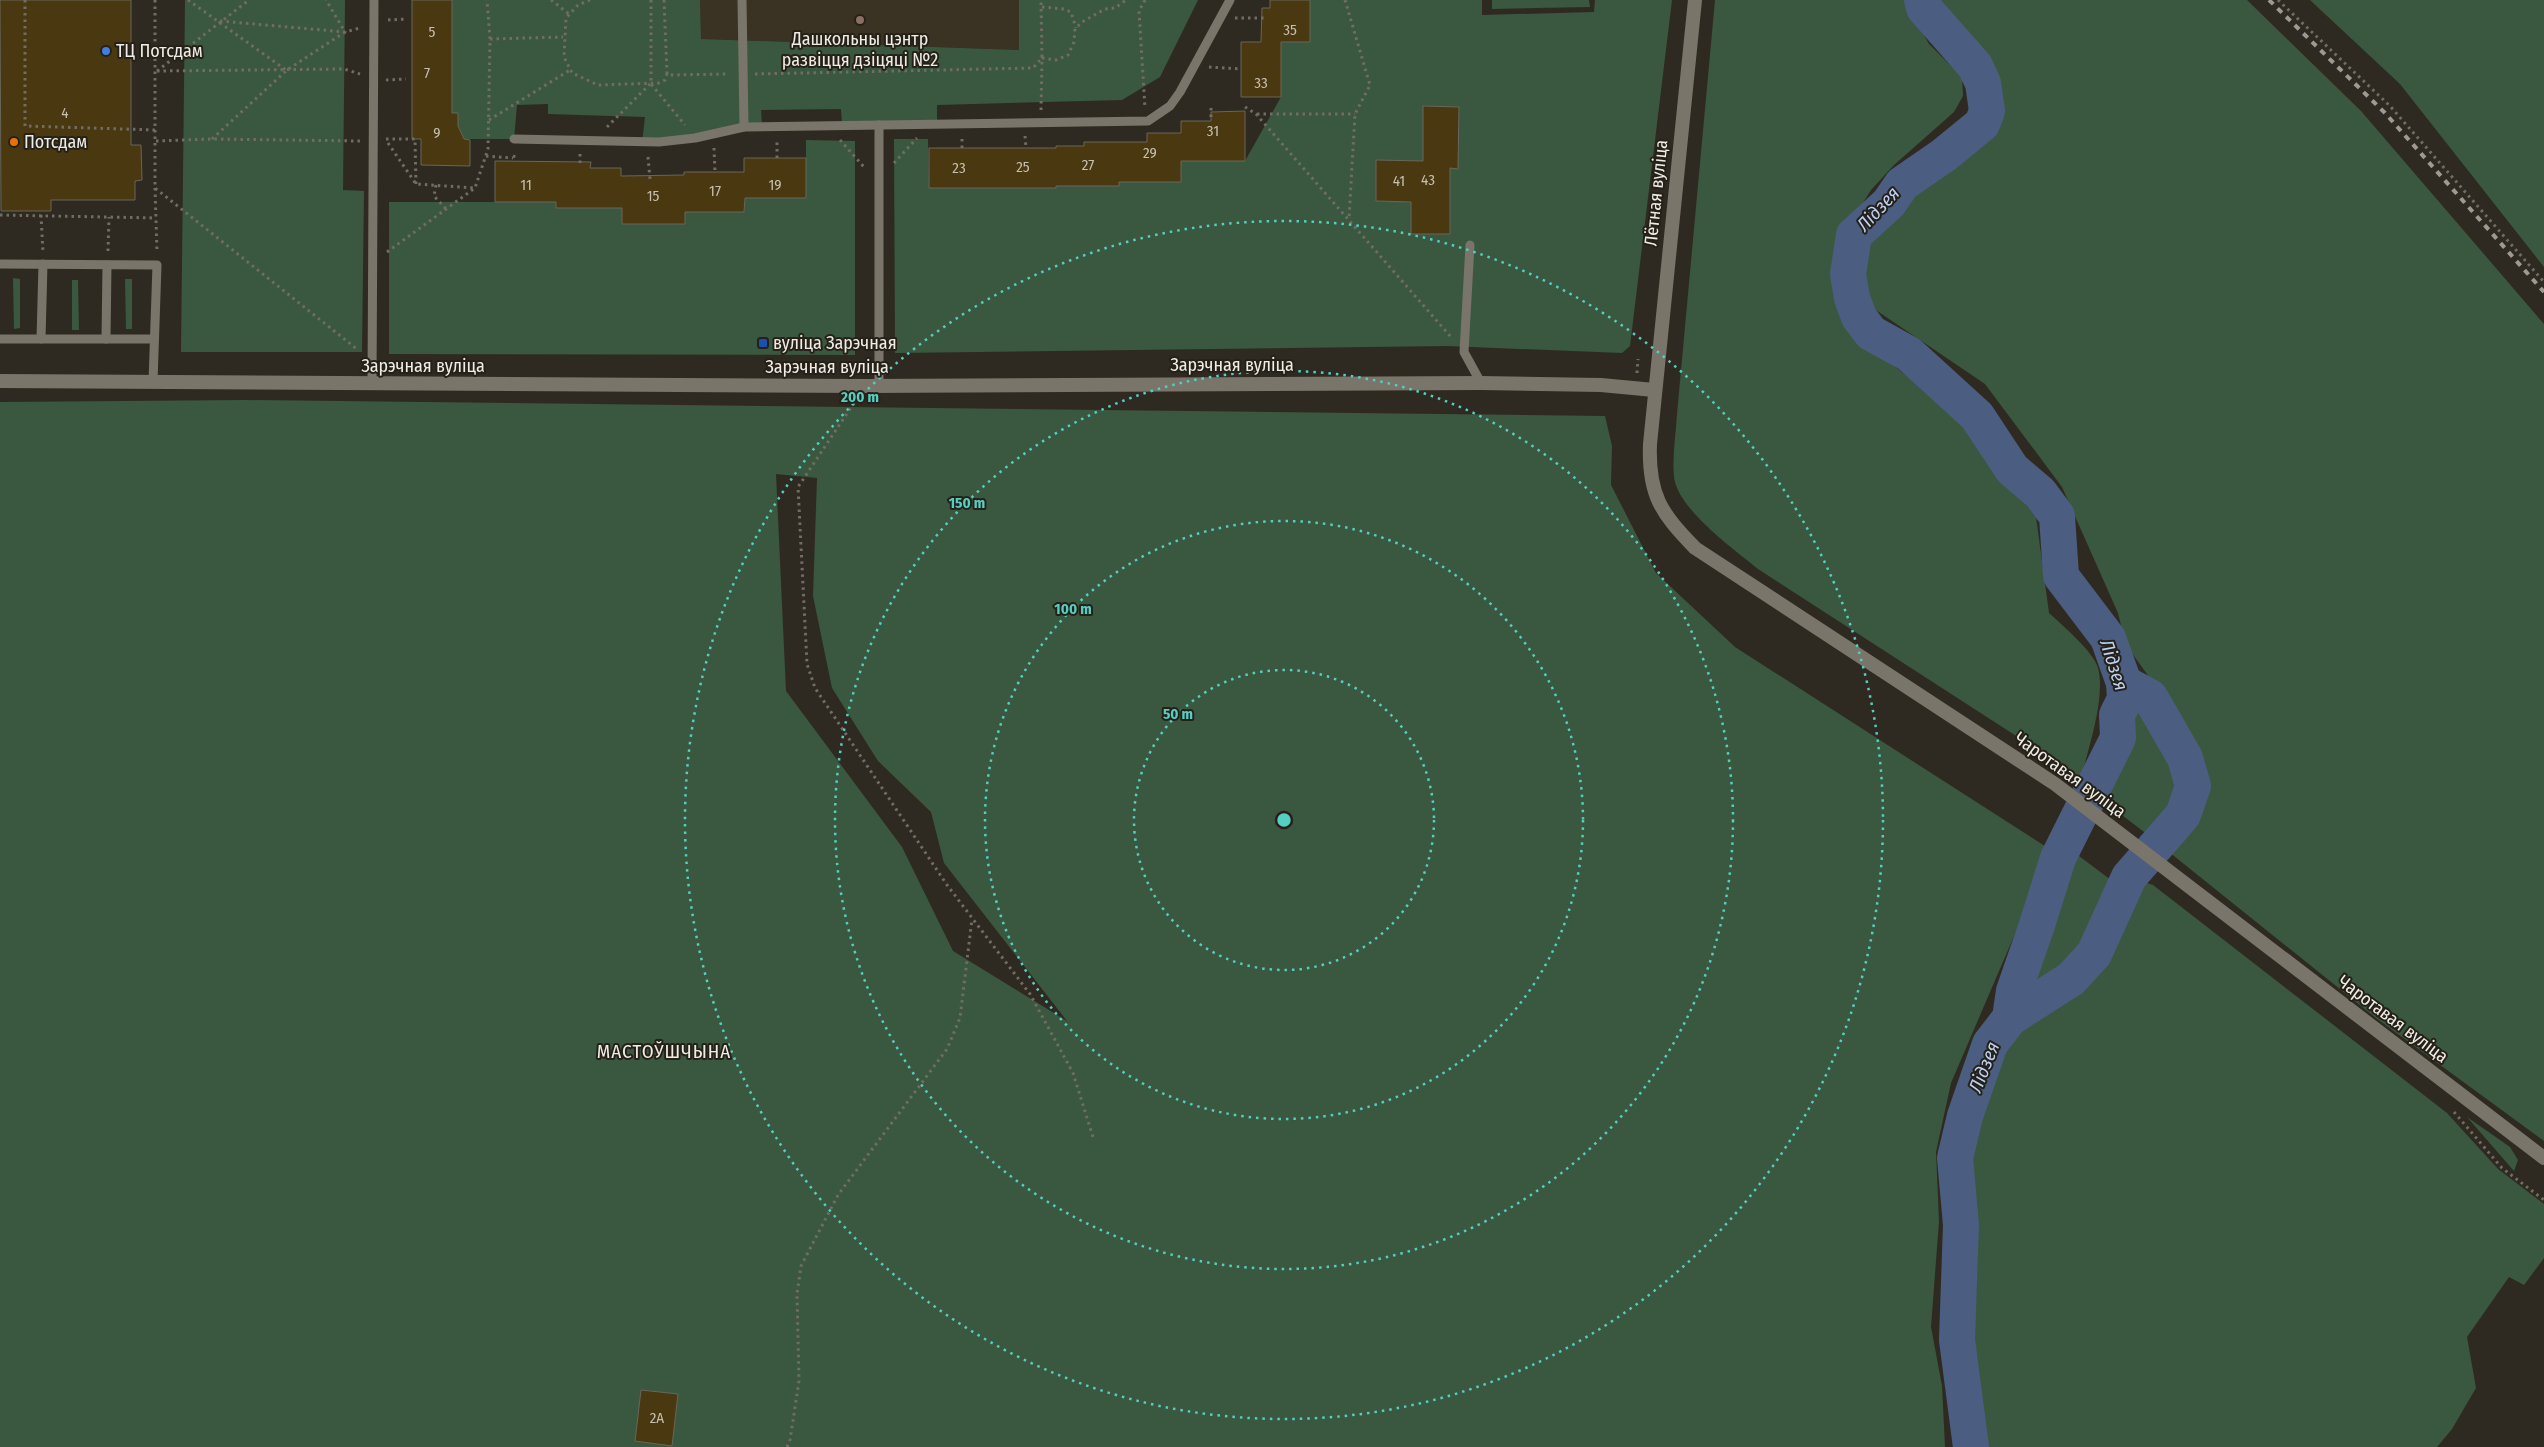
<svg xmlns="http://www.w3.org/2000/svg" width="2544" height="1447" font-family="'Fira Sans Condensed',sans-serif">
  <style>
    .built { fill: #3a3223 }
    .green { fill: #3a583f; fill-rule: evenodd }
    .lines { fill: none; stroke-linecap: round; stroke-linejoin: round }
    .river { stroke: #4b5e81; stroke-width: 36 }
    .building { fill: #4a3810; stroke: #6a655a }
    .path { stroke: #716c64; stroke-width: 3; stroke-dasharray: 2.5 4; stroke-linecap: butt }
    .service { stroke: #7a756a; stroke-width: 9 }
    .tertiary { stroke: #7a756a; stroke-width: 14 }
    .rail { stroke: #9e9a92; stroke-width: 4; stroke-dasharray: 6 6; stroke-linecap: butt }
    .ring { fill: none; stroke: #55cec4; stroke-width: 2.5; stroke-dasharray: 2.5 5 }
    .education-dot { fill: #8d6e63; stroke: #252118; stroke-width: 2 }
    .shop-dot { fill: #3f7fe0; stroke: #252118; stroke-width: 2 }
    .food-dot { fill: #e8710a; stroke: #252118; stroke-width: 2 }
    .transit-dot { fill: #1a4fb4; stroke: #252118; stroke-width: 2 }
    .labels { text-anchor: middle; dominant-baseline: central; stroke-width: 4; stroke-linejoin: round; paint-order: stroke }
    .number-label { font-size: 15px; fill: #c6bfb0 }
    .poi-label { font-size: 18px; fill: #efece5; stroke: #252118; text-anchor: start }
    .street-label { font-size: 18px; fill: #efece5; stroke: #252118 }
    .water-label { font-size: 19px; font-style: italic; fill: #bdd1f4; stroke: #252118 }
    .neighbourhood-label { font-size: 19px; letter-spacing: 1px; fill: #efece5; stroke: #252118 }
    .centre { fill: #55cec4; stroke: #252118; stroke-width: 2.5 }
    .ring-label { font-size: 15px; text-anchor: middle; font-weight: bold; fill: #55cec4; stroke: #252118; stroke-width: 4; stroke-linejoin: round; paint-order: stroke }
  </style>
  <rect width="100%" height="100%" fill="#2f2a21"/>
  <path class="built" d="M 700,0 L 1019,0 L 1019,50 L 701,39 Z"/>
  <g class="green">
    <path d="M 185,0 L 345,0 L 343,190 L 364,191 L 362,352 L 181,352 Z"/>
    <path d="M 452,0 L 700,0 L 701,39 L 1019,50 L 1019,0 L 1198,0 L 1160,77 L 1122,100 L 937,105 L 937,124 L 842,125 L 841,109 L 761,110 L 762,126 L 642,143 L 645,117 L 548,114 L 548,104 L 517,105 L 514,139 L 464,139 L 458,126 L 458,113 L 452,113 Z"/>
    <path d="M 1310,0 L 1482,0 L 1482,15 L 1594,12 L 1595,0 L 1672,0 L 1630,346 L 1622,353 L 1447,346 L 895,353 L 894,139 L 928,139 L 929,188 L 1056,188 L 1056,186 L 1119,186 L 1119,182 L 1181,182 L 1181,161 L 1245,161 L 1281,97 L 1281,42 L 1310,42 Z"/>
    <path d="M 1492,0 L 1589,0 L 1590,7 L 1492,9 Z"/>
    <path d="M 1715,0 L 1904,0 L 1929,44 L 1962,77 L 1963,96 L 1954,112 L 1894,165 L 1871,190 L 1846,230 L 1835,261 L 1841,312 L 1867,345 L 1955,413 L 2036,517 L 2049,613 C 2061,624 2094,652 2098,668 C 2106,697 2088,749 2081,778 L 1758,569 C 1735,550 1676,508 1674,476 C 1672,456 1676,434 1677,414 Z"/>
    <path d="M 1940,0 L 2247,0 L 2361,111 L 2544,324 L 2544,1141 L 2376,1018 L 2169,852 L 2189,833 L 2199,804 L 2205,777 L 2180,726 L 2152,681 L 2126,645 L 2118,613 L 2062,487 L 1985,384 L 1864,302 L 1859,262 L 1866,243 L 1891,208 L 1949,164 L 1991,121 L 1988,64 L 1973,37 L 1952,18 Z"/>
    <path d="M 2310,0 L 2544,0 L 2544,267 L 2400,84 Z"/>
    <path d="M 806,140 L 855,141 L 855,355 L 389,354 L 389,202 L 556,202 L 557,208 L 622,208 L 622,224 L 685,224 L 685,212 L 744,212 L 745,198 L 806,198 Z"/>
    <path d="M 13,278 L 20,279 L 20,328 L 14,329 Z"/>
    <path d="M 125,279 L 132,279 L 132,329 L 126,329 Z"/>
    <path d="M 72,280 L 78,280 L 79,330 L 72,330 Z"/>
    <path d="M 245,400 L 1605,416 L 1612,446 L 1611,485 L 1656,573 L 1735,647 L 2051,850 L 1951,1083 L 1936,1152 L 1939,1221 L 1931,1327 L 1942,1386 L 1945,1447 L 0,1447 L 0,402 ZM 776,474 L 817,478 L 813,596 L 832,688 L 878,761 L 931,812 L 944,863 L 1067,1021 L 953,951 L 902,847 L 786,691 Z"/>
    <path d="M 2128,690 L 2146,702 L 2180,761 L 2187,788 L 2177,811 L 2152,838 L 2097,796 L 2122,739 L 2122,717 L 2128,701 Z"/>
    <path d="M 2071,850 L 2115,883 L 2079,947 L 2044,985 L 2020,991 Z"/>
    <path d="M 2138,880 L 2153,885 L 2447,1113 L 2498,1169 L 2544,1204 L 2544,1258 L 2524,1285 L 2509,1277 L 2467,1337 L 2476,1388 L 2452,1429 L 2437,1447 L 1974,1447 L 1959,1274 L 1968,1231 L 1965,1157 L 1977,1107 L 1998,1048 L 2015,1024 L 2101,966 L 2131,903 Z"/>
    <path d="M 2467,1117 L 2510,1147 L 2518,1160 L 2514,1171 Z"/>
  </g>
  <g class="lines">
    <g class="river">
      <path d="M 1922,0 L 1924,8 L 1975,66 L 1983,83 L 1987,111 L 1982,124 L 1944,155 L 1902,184 L 1889,203 L 1854,235 L 1848,274 L 1852,298 L 1859,317 L 1871,333 L 1909,354 L 1977,416 L 2012,469 L 2040,493 L 2057,516 L 2061,576 L 2108,638 L 2124,683 L 2125,699 L 2117,715 L 2118,738 L 2058,858 L 2037,925 L 2014,991 L 2010,1018 L 1990,1044 L 1965,1116 L 1955,1158 L 1961,1225 L 1957,1340 L 1971,1447"/>
      <path d="M 2010,1018 L 2071,979 L 2094,954 L 2129,877 L 2183,815 L 2193,786 L 2185,758 L 2150,697 L 2124,683"/>
    </g>
  </g>
  <g class="building">
    <path d="M 0,0 L 131,0 L 131,145 L 141,145 L 142,180 L 135,181 L 135,200 L 51,200 L 51,211 L 1,211 Z"/>
    <path d="M 412,0 L 452,0 L 452,113 L 458,113 L 458,126 L 464,139 L 470,140 L 470,166 L 421,165 L 421,139 L 412,139 Z"/>
    <path d="M 1270,0 L 1310,0 L 1310,42 L 1281,42 L 1281,97 L 1241,97 L 1241,42 L 1261,42 L 1262,8 L 1270,8 Z"/>
    <path d="M 1423,106 L 1459,107 L 1458,169 L 1450,168 L 1450,234 L 1411,234 L 1411,202 L 1376,201 L 1376,160 L 1423,161 Z"/>
    <path d="M 1245,111 L 1245,161 L 1181,161 L 1181,182 L 1119,182 L 1119,186 L 1056,186 L 1056,188 L 929,188 L 929,148 L 1056,148 L 1056,146 L 1084,146 L 1084,142 L 1147,142 L 1147,133 L 1181,133 L 1181,121 L 1211,121 L 1211,112 Z"/>
    <path d="M 744,158 L 806,158 L 806,198 L 745,198 L 744,212 L 685,212 L 685,224 L 622,224 L 622,208 L 556,208 L 556,202 L 495,202 L 495,161 L 591,162 L 590,168 L 621,168 L 621,176 L 684,175 L 684,172 L 744,172 Z"/>
    <path d="M 641,1390 L 678,1394 L 672,1446 L 635,1441 Z"/>
  </g>
  <g class="lines">
    <g class="path">
      <path d="M 25,0 L 25,126 L 156,130"/>
      <path d="M 155,0 L 155,188 L 358,350"/>
      <path d="M 188,0 L 286,70"/>
      <path d="M 551,0 L 569,14"/>
      <path d="M 590,0 L 578,5 L 566,18 L 564,57 L 572,73 L 598,85 L 659,83 L 665,80 L 667,74"/>
      <path d="M 651,0 L 651,84 L 685,125"/>
      <path d="M 664,0 L 667,74 L 670,75 L 729,74"/>
      <path d="M 1145,0 L 1139,11 L 1145,108"/>
      <path d="M 1345,0 L 1370,85 L 1355,114 L 1349,219"/>
      <path d="M 2278,0 L 2390,106 L 2544,282"/>
      <path d="M 1042,7 L 1064,9 L 1071,12 L 1076,28"/>
      <path d="M 1235,18 L 1266,18"/>
      <path d="M 388,20 L 406,19"/>
      <path d="M 220,21 L 345,32 L 360,28"/>
      <path d="M 490,39 L 563,37"/>
      <path d="M 1209,67 L 1241,69"/>
      <path d="M 157,71 L 344,69 L 360,74"/>
      <path d="M 157,71 L 249,0"/>
      <path d="M 755,74 L 1033,68 L 1042,58 L 1041,0"/>
      <path d="M 386,80 L 406,79"/>
      <path d="M 1245,107 L 1256,114 L 1451,337"/>
      <path d="M 1041,110 L 1042,58 L 1056,60 L 1068,55 L 1074,42 L 1075,29 L 1082,22 L 1105,9 L 1115,8 L 1126,0"/>
      <path d="M 1257,114 L 1355,114"/>
      <path d="M 1211,117 L 1211,107"/>
      <path d="M 489,120 L 570,70"/>
      <path d="M 607,127 L 650,84"/>
      <path d="M 1025,136 L 1026,148"/>
      <path d="M 212,139 L 287,70 L 345,32 L 326,0"/>
      <path d="M 386,139 L 415,139 L 416,184"/>
      <path d="M 840,140 L 864,167"/>
      <path d="M 156,141 L 212,139 L 360,141"/>
      <path d="M 388,143 L 416,184 L 475,188"/>
      <path d="M 714,148 L 715,172"/>
      <path d="M 962,148 L 962,138"/>
      <path d="M 580,154 L 580,164"/>
      <path d="M 486,156 L 513,158"/>
      <path d="M 513,156 L 518,158"/>
      <path d="M 648,157 L 650,179"/>
      <path d="M 777,158 L 777,139"/>
      <path d="M 894,163 L 917,138"/>
      <path d="M 436,185 L 434,196 L 446,209"/>
      <path d="M 155,188 L 157,252"/>
      <path d="M 0,215 L 156,218"/>
      <path d="M 41,215 L 43,252"/>
      <path d="M 108,251 L 109,217"/>
      <path d="M 387,252 L 475,188 L 488,149 L 490,39 L 487,0"/>
      <path d="M 1637,373 L 1638,359"/>
      <path d="M 854,403 L 798,487 L 807,664 L 815,688 L 947,885 L 1030,994 L 1073,1073 L 1093,1137"/>
      <path d="M 2454,1112 L 2502,1168 L 2544,1200"/>
      <path d="M 787,1447 L 790,1440 L 799,1381 L 797,1294 L 801,1266 L 838,1195 L 947,1049 L 960,1018 L 972,919"/>
    </g>
    <g class="service">
      <path d="M 742,0 L 744,127"/>
      <path d="M 879,125 L 879,386"/>
      <path d="M 514,139 L 659,142 L 695,138 L 744,127 L 1148,121 L 1170,106 L 1180,92 L 1230,0"/>
      <path d="M 1470,245 L 1464,352 L 1481,383"/>
      <path d="M 0,264 L 157,265 L 153,382"/>
      <path d="M 0,339 L 154,339"/>
      <path d="M 41,339 L 43,264"/>
      <path d="M 106,339 L 107,265"/>
      <path d="M 372,384 L 374,0"/>
    </g>
    <g class="tertiary">
      <path d="M 1695,0 L 1650,444 C 1648,495 1661,513 1695,548 L 2055,784 L 2544,1158"/>
      <path d="M 0,381 L 865,386 L 1481,383 L 1601,385 L 1654,390"/>
    </g>
    <path class="rail" d="M 2269,0 L 2385,113 L 2544,292"/>
  </g>
  <g class="ring">
    <circle cx="1284" cy="820" r="150"/>
    <circle cx="1284" cy="820" r="299"/>
    <circle cx="1284" cy="820" r="449"/>
    <circle cx="1284" cy="820" r="599"/>
  </g>
  <circle class="education-dot" cx="860" cy="20" r="5"/>
  <circle class="shop-dot" cx="106" cy="51" r="5"/>
  <circle class="food-dot" cx="14" cy="142" r="5"/>
  <rect class="transit-dot" x="758" y="338" width="10" height="10" rx="2.5"/>
  <g class="labels">
    <g class="number-label">
      <text x="1290" y="30">35</text>
      <text x="432" y="32">5</text>
      <text x="427" y="73">7</text>
      <text x="1261" y="83">33</text>
      <text x="65" y="113">4</text>
      <text x="1213" y="131">31</text>
      <text x="437" y="133">9</text>
      <text x="1150" y="153">29</text>
      <text x="1088" y="165">27</text>
      <text x="1023" y="167">25</text>
      <text x="959" y="168">23</text>
      <text x="1428" y="180">43</text>
      <text x="1399" y="181">41</text>
      <text x="526" y="185">11</text>
      <text x="775" y="185">19</text>
      <text x="715" y="191">17</text>
      <text x="653" y="196">15</text>
      <text x="657" y="1418">2А</text>
    </g>
    <g class="poi-label">
      <text x="860" y="39" text-anchor="middle">Дашкольны цэнтр<tspan x="860" dy="21">развіцця дзіцяці №2</tspan></text>
      <text x="116" y="51">ТЦ Потсдам</text>
      <text x="24" y="142">Потсдам</text>
      <text x="773" y="343">вуліца Зарэчная</text>
    </g>
    <g class="street-label">
      <text transform="translate(1656 193) rotate(-84)">Лётная вуліца</text>
      <text x="1232" y="365">Зарэчная вуліца</text>
      <text x="423" y="366">Зарэчная вуліца</text>
      <text x="827" y="367">Зарэчная вуліца</text>
      <text transform="translate(2070 775) rotate(36)">Чаротавая вуліца</text>
      <text transform="translate(2393 1019) rotate(37)">Чаротавая вуліца</text>
    </g>
    <g class="water-label">
      <text transform="translate(1878 209) rotate(-47)">Лідзея</text>
      <text transform="translate(2114 665) rotate(72)">Лідзея</text>
      <text transform="translate(1984 1067) rotate(-68)">Лідзея</text>
    </g>
    <g class="neighbourhood-label">
      <text x="664" y="1051">МАСТОЎШЧЫНА</text>
    </g>
  </g>
  <circle cx="1284" cy="820" r="8" class="centre"/>
  <g class="ring-label">
    <text x="860" y="402">200 m</text>
    <text x="967" y="508">150 m</text>
    <text x="1073" y="614">100 m</text>
    <text x="1178" y="719">50 m</text>
  </g>
</svg>
